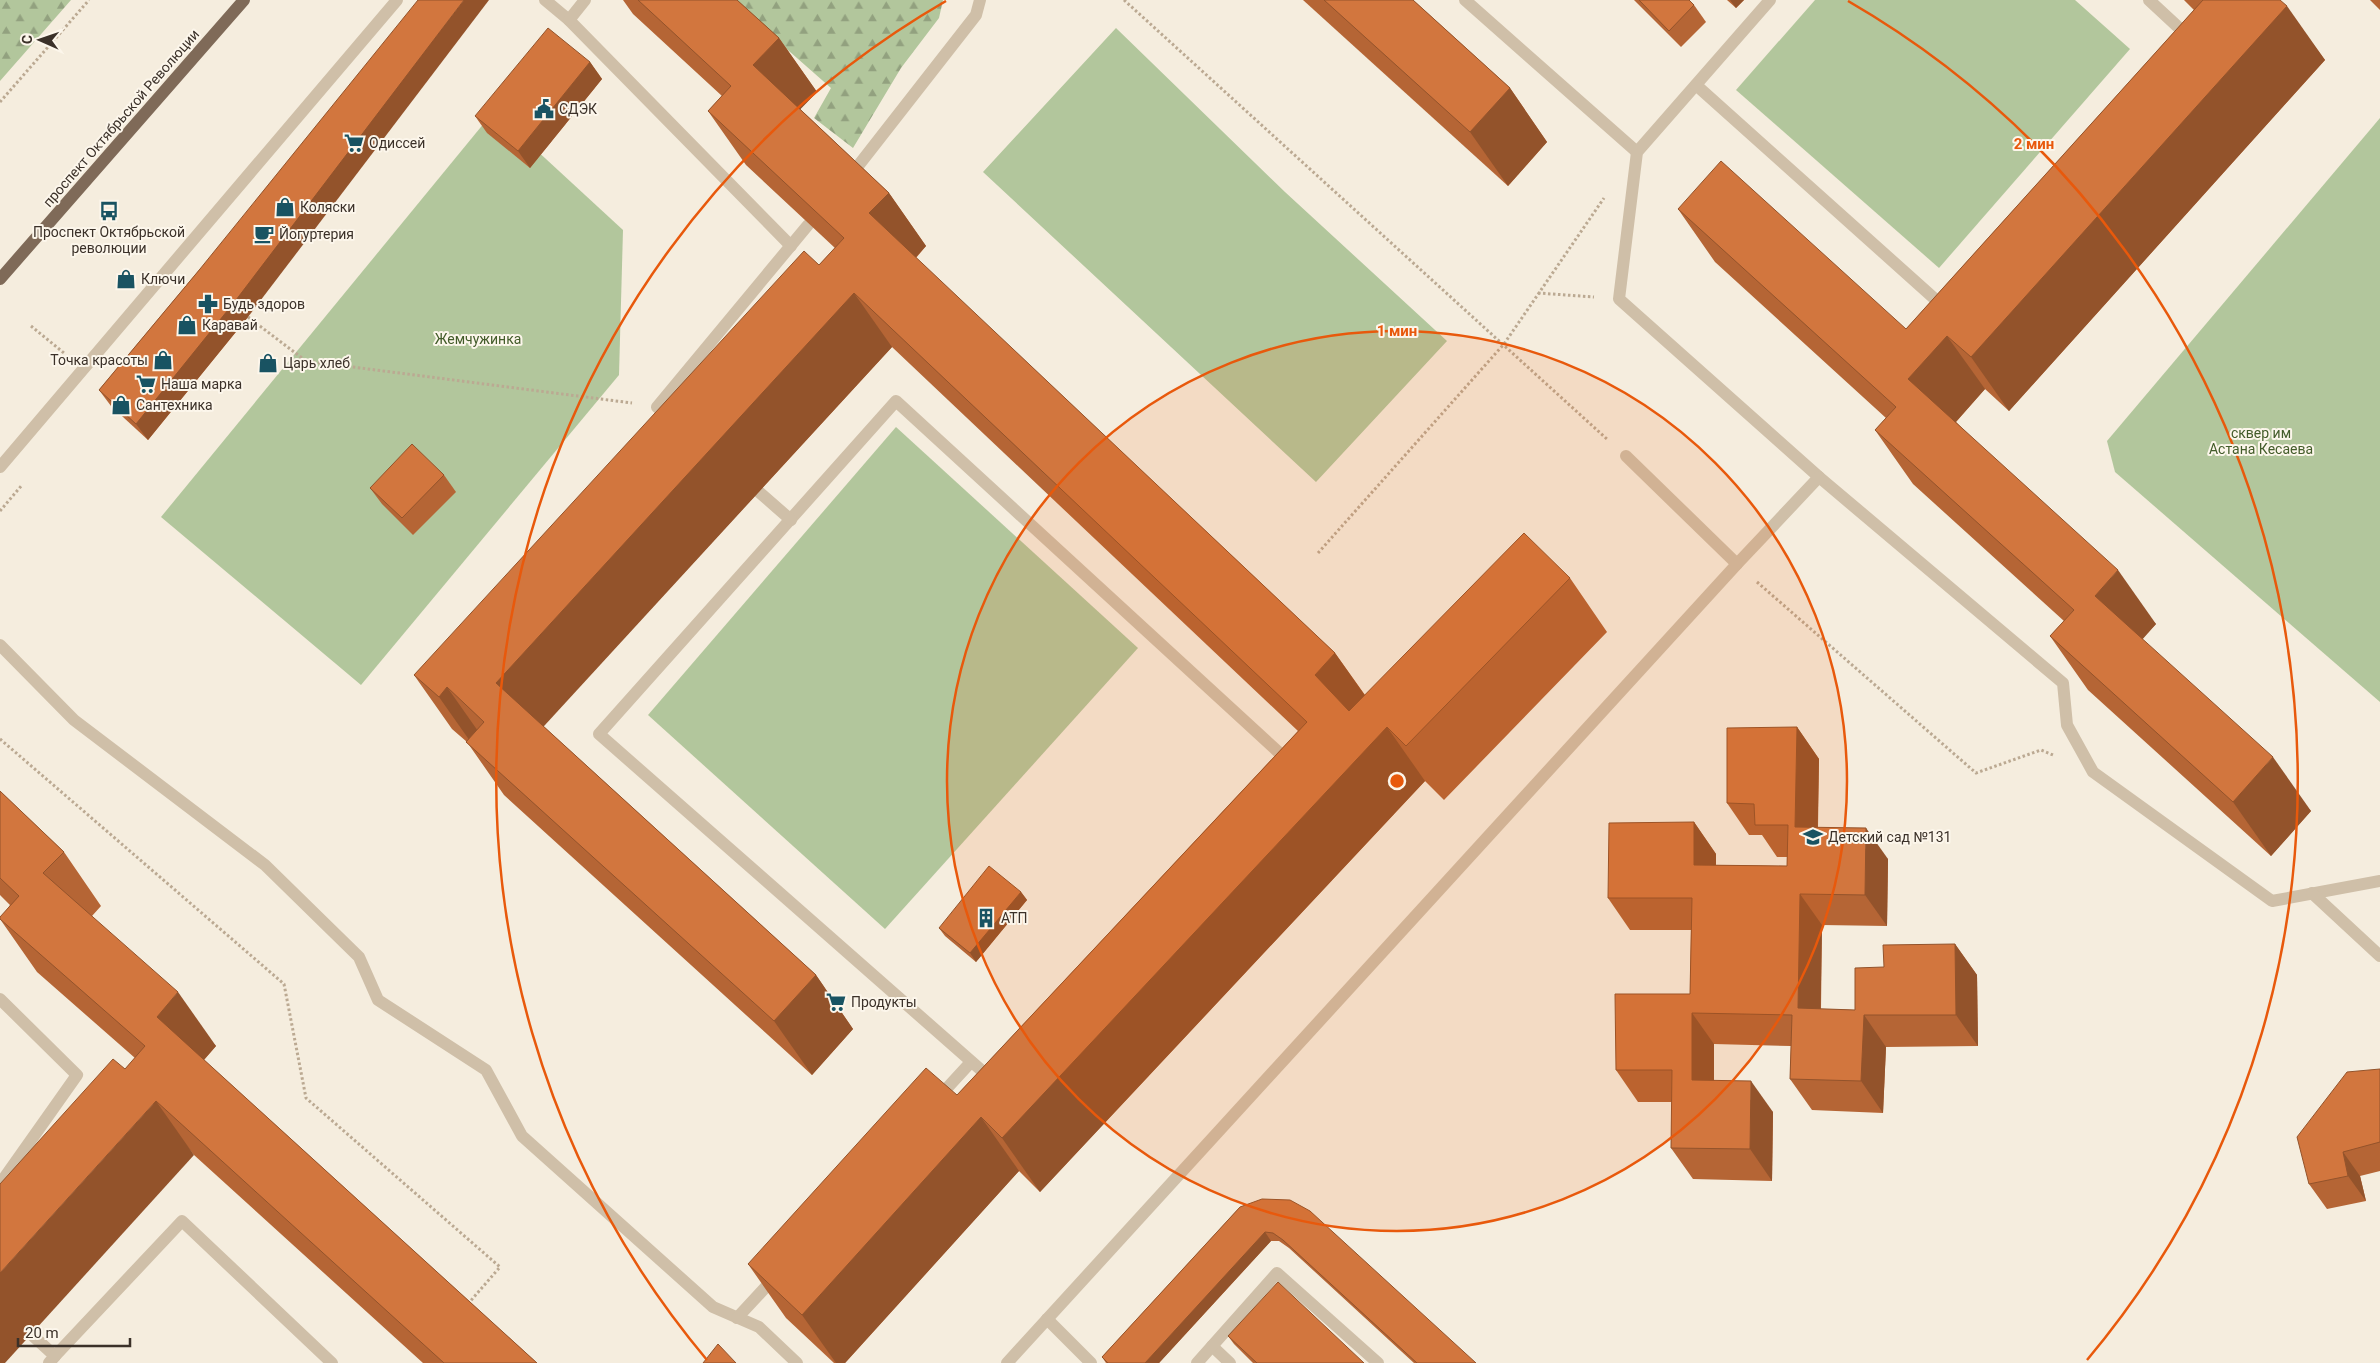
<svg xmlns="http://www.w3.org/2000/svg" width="2380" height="1363" font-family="Roboto,sans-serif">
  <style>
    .forest { fill: url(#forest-firs) }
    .green { fill: #b2c69c }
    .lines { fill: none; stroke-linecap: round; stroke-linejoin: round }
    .path { stroke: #bba992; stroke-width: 3; stroke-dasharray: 2.5 2.5; stroke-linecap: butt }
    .service { stroke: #cfbfa8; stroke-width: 12 }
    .primary { stroke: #7f6a58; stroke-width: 12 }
    .wall { fill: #b56535 }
    .shaded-wall { fill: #93532b }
    .building { fill: #d2763e; stroke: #93532b }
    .ring { fill: none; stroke: #e8590c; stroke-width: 2.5 }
    .labels { text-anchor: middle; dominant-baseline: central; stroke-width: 4; stroke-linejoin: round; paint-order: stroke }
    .poi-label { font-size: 14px; fill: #3b3129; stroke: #fcf6eb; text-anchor: start }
    .street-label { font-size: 14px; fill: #3b3129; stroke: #fcf6eb }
    .park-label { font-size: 14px; fill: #435c2a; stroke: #fcf6eb }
    .centre { fill: #e8590c; stroke: #fcf6eb; stroke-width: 2.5 }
    .ring-label { font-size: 15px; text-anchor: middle; font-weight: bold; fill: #e8590c; stroke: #fcf6eb; stroke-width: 4; stroke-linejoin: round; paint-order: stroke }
  </style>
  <defs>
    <pattern id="forest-firs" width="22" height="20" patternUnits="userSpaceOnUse" patternTransform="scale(1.25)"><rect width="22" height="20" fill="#b2c69c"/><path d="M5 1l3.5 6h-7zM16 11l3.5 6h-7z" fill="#92a17f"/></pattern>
  </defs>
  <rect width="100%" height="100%" fill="#f5edde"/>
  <g class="forest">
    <path d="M 0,0 L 71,0 L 0,81 Z"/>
    <path d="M 731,0 L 943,0 L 939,18 L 901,68 L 853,148 L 814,118 L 831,88 Z"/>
  </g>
  <g class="green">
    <path d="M 1815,0 L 2075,0 L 2130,49 L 1939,268 L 1736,90 Z"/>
    <path d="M 1116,28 L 1285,192 L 1447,341 L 1316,482 L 983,172 Z"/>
    <path d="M 494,111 L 623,230 L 619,375 L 361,685 L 161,517 Z"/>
    <path d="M 2380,118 L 2380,702 L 2115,472 L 2107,441 Z"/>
    <path d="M 896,427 L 1138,648 L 885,929 L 648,715 Z"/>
  </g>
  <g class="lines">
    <g class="path">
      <path d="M 1124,0 L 1608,440"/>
      <path d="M 0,102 L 89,0"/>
      <path d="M 1538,293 L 1594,297"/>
      <path d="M 248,317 L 306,361 L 632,403"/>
      <path d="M 31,326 L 64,353"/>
      <path d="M 0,511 L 22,485"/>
      <path d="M 1318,553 L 1504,344 L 1604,198"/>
      <path d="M 1757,582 L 1976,773 L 2041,750 L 2053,755"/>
      <path d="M 0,739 L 284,984 L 306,1098 L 500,1267 L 467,1305"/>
    </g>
    <g class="service">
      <path d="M 545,0 L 569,20 L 791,246"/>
      <path d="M 1465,0 L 1637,152"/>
      <path d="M 1770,0 L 1637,152 L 1619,299 L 1819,477"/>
      <path d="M 2149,0 L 2191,39"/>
      <path d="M 569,20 L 585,0"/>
      <path d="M 1696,85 L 1946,309"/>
      <path d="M 851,175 L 976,15 L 980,0"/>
      <path d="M 896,401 L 1286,759 L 997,1084 L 599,734 Z"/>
      <path d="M 672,419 L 657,407 L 808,225"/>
      <path d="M 0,467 L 397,0"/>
      <path d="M 759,492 L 791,520"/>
      <path d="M 1737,564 L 1819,477 L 2063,683 L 2067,725 L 2093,772 L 2272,901 L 2380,881"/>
      <path d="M 0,645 L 74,720 L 265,865 L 359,957 L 378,1000 L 486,1070 L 522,1136 L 713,1307 L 759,1327 L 797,1363"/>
      <path d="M 2312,893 L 2380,956"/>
      <path d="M 0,999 L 77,1075 L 0,1184"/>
      <path d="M 937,1099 L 971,1062"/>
      <path d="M 737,1318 L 776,1276"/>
      <path d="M 1047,1319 L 1091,1363"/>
      <path d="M 31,1334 L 55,1356 L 49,1363"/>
      <path d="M 1212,1346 L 1230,1363"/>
      <path d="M 55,1356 L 182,1221 L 332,1363"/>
      <path d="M 1007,1363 L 1737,564 L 1626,456"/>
      <path d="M 1197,1363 L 1277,1273 L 1378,1363"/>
    </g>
    <path class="primary" d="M 0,279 L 244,0"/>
  </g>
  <g class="wall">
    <path d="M 623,0 L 737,0 L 779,38 L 817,92 L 800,109 L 889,193 L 926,246 L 916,258 L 1335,653 L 1365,695 L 1570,578 L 1607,632 L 1444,800 L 1425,781 L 1040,1192 L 1019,1171 L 845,1363 L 834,1363 L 786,1318 L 748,1264 L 957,1095 L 1298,731 L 892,347 L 543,726 L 816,975 L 853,1029 L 812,1075 L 504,795 L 467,742 L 452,729 L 414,675 L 819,265 L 835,248 L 746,165 L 708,111 L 722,96 L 633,14 Z"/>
    <path d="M 1303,0 L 1413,0 L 1510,88 L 1547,142 L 1508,186 Z"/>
    <path d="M 1634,0 L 1689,0 L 1694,5 L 1706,22 L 1681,47 Z"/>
    <path d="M 1727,0 L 1744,0 L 1736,8 Z"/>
    <path d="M 2184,0 L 2280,0 L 2325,60 L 2009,411 L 1985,389 L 1956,422 L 2156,624 L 2142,639 L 2311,811 L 2271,856 L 2088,690 L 2050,636 L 2064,621 L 1913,484 L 1875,430 L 1886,418 L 1715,262 L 1678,209 L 1906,329 L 2194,10 Z"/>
    <path d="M 2370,0 L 2380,0 L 2380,10 Z"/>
    <path d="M 590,62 L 602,79 L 530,168 L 487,133 L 475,116 Z"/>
    <path d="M 200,269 L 248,317 L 148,440 L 111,406 L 99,390 Z"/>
    <path d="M 444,475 L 456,492 L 413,535 L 382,504 L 370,488 Z"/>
    <path d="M 1797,727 L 1819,759 L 1818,827 L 1888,859 L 1887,926 L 1822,925 L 1821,1009 L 1855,1010 L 1884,967 L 1955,944 L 1977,975 L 1978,1046 L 1886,1047 L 1883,1113 L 1812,1110 L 1790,1079 L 1791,1046 L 1714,1044 L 1714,1080 L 1773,1112 L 1772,1181 L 1693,1179 L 1671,1148 L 1672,1102 L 1638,1102 L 1616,1070 L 1690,994 L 1691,930 L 1630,930 L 1608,898 L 1694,822 L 1716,854 L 1716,865 L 1787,866 L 1787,857 L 1777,857 L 1762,835 L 1749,835 L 1727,803 Z"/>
    <path d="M 0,791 L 64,852 L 101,906 L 92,916 L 216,1046 L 204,1060 L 537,1363 L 423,1363 L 194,1155 L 125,1069 L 135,1058 L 37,972 L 0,919 L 10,905 L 0,895 Z"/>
    <path d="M 1021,892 L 1027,900 L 976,962 L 945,936 L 939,928 Z"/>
    <path d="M 2380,1069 L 2380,1171 L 2360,1176 L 2366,1201 L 2327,1209 L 2309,1184 Z"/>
    <path d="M 1240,1207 L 1476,1363 L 1414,1363 L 1289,1248 L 1279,1241 L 1271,1241 L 1159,1363 L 1106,1363 L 1102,1357 Z"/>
    <path d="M 1228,1336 L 1364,1363 L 1253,1363 L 1234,1344 Z"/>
  </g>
  <g class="shaded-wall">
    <path d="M 464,0 L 489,0 L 248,317 L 148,440 L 136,424 Z"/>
    <path d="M 1730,0 L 1744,0 L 1736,8 Z"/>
    <path d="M 2287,6 L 2325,60 L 2009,411 L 1971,357 Z"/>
    <path d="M 779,38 L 817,92 L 791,119 L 753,65 Z"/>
    <path d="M 590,62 L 602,79 L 530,168 L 518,151 Z"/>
    <path d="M 1510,88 L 1547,142 L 1508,186 L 1470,132 Z"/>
    <path d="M 889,193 L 926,246 L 907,267 L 869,213 Z"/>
    <path d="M 854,293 L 892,347 L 534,737 L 496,683 Z"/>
    <path d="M 1947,336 L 1985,389 L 1946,433 L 1908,379 Z"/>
    <path d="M 2118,570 L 2156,624 L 2133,650 L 2095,596 Z"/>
    <path d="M 1335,653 L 1373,707 L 1353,728 L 1315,675 Z"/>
    <path d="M 447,687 L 485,741 L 477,751 L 439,697 Z"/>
    <path d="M 1387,727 L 1425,781 L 1040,1192 L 1002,1138 Z"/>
    <path d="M 1797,727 L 1819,759 L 1817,858 L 1795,827 Z"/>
    <path d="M 2273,757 L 2311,811 L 2271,856 L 2233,802 Z"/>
    <path d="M 1694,822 L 1716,854 L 1716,896 L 1694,865 Z"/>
    <path d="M 1866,828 L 1888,859 L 1887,926 L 1865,895 Z"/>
    <path d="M 1021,892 L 1027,900 L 976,962 L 970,953 Z"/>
    <path d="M 1800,894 L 1822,925 L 1820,1040 L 1798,1008 Z"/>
    <path d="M 1955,944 L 1977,975 L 1978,1046 L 1956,1015 Z"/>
    <path d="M 816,975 L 853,1029 L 812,1075 L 774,1021 Z"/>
    <path d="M 178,992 L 216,1046 L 194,1071 L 157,1017 Z"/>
    <path d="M 1692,1013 L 1714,1044 L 1714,1112 L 1692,1080 Z"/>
    <path d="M 1864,1015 L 1886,1047 L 1883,1113 L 1861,1081 Z"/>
    <path d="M 1751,1081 L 1773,1112 L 1772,1181 L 1750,1149 Z"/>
    <path d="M 156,1101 L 194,1155 L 5,1363 L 0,1363 L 0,1273 Z"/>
    <path d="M 981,1117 L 1019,1171 L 845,1363 L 836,1363 L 802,1315 Z"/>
    <path d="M 2343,1152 L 2360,1176 L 2366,1201 L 2348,1176 Z"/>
    <path d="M 1265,1232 L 1271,1241 L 1159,1363 L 1145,1363 Z"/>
  </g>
  <g class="building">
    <path d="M 418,0 L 464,0 L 236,300 L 136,424 L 99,390 L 200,269 Z"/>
    <path d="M 638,0 L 737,0 L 779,38 L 753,65 L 889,193 L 869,213 L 1335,653 L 1315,675 L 1349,711 L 1524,533 L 1570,578 L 1406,746 L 1387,727 L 1002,1138 L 981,1117 L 802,1315 L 748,1264 L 926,1068 L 957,1095 L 1307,722 L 854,293 L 496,683 L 816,975 L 774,1021 L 466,742 L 484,722 L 447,687 L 439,697 L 414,675 L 804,251 L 819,265 L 844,238 L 708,111 L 731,86 Z"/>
    <path d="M 1324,0 L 1413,0 L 1510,88 L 1470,132 Z"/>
    <path d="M 1639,0 L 1689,0 L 1694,5 L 1669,31 Z"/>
    <path d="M 2203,0 L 2280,0 L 2287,6 L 1971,357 L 1947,336 L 1908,379 L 2118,570 L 2095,596 L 2273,757 L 2233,802 L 2050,636 L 2074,610 L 1875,430 L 1896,407 L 1678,209 L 1721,161 L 1906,329 Z"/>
    <path d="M 548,28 L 590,62 L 518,151 L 475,116 Z"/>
    <path d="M 412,444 L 444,475 L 402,518 L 370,488 Z"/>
    <path d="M 1797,727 L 1795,827 L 1866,828 L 1865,895 L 1800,894 L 1798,1008 L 1855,1010 L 1855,968 L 1884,967 L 1883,945 L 1955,944 L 1956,1015 L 1864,1015 L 1861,1081 L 1790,1079 L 1792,1015 L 1692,1013 L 1692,1080 L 1751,1081 L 1750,1149 L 1671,1148 L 1672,1070 L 1616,1070 L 1615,994 L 1690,994 L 1692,898 L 1608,898 L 1609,823 L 1694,822 L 1694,865 L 1787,866 L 1788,825 L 1755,825 L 1754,804 L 1727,803 L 1727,728 Z"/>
    <path d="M 0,791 L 64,852 L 43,873 L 178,992 L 157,1017 L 537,1363 L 444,1363 L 156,1101 L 0,1273 L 0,1184 L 113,1059 L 125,1069 L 145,1046 L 0,919 L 0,917 L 19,896 L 0,878 Z"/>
    <path d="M 989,866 L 1021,892 L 970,953 L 939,928 Z"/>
    <path d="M 2380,1069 L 2380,1142 L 2343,1152 L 2348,1176 L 2309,1184 L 2297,1137 L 2347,1072 Z"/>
    <path d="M 1262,1199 L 1290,1200 L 1310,1211 L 1476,1363 L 1417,1363 L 1283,1240 L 1273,1233 L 1265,1232 L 1145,1363 L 1108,1363 L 1102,1357 L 1240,1207 Z"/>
    <path d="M 1278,1282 L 1364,1363 L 1257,1363 L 1228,1336 Z"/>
    <path d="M 718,1344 L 736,1363 L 703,1363 Z"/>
  </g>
  <circle cx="1397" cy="781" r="450" fill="#e8590c" fill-opacity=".12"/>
  <g class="ring">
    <circle cx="1397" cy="781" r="450"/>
    <path d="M707 1360A901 901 0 0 1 946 1M1848 1A901 901 0 0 1 2087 1360"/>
  </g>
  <defs>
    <symbol id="civic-bare" viewBox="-9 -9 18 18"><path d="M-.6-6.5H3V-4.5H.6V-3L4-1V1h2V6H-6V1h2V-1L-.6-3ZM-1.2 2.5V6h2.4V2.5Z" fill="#195362" stroke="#fcf6eb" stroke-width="2.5" paint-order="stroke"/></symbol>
    <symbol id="supermarket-bare" viewBox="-9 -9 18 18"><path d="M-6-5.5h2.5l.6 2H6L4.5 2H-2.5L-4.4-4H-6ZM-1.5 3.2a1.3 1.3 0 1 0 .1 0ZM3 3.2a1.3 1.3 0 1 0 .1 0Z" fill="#195362" stroke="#fcf6eb" stroke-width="2.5" paint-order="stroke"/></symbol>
    <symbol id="shop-bare" viewBox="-9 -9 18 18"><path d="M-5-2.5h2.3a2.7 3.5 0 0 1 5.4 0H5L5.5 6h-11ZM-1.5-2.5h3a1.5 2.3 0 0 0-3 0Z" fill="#195362" stroke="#fcf6eb" stroke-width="2.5" paint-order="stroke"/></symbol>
    <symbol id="bus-bare" viewBox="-9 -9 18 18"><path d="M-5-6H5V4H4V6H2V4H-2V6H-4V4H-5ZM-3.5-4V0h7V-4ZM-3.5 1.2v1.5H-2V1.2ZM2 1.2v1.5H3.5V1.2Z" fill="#195362" stroke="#fcf6eb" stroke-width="2.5" paint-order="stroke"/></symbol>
    <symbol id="cafe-bare" viewBox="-9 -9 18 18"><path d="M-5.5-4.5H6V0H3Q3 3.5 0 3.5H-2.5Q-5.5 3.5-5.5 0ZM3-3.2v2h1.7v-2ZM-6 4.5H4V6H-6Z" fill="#195362" stroke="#fcf6eb" stroke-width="2.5" paint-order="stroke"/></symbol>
    <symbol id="pharmacy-bare" viewBox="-9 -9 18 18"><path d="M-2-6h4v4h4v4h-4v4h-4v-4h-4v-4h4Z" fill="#195362" stroke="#fcf6eb" stroke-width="2.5" paint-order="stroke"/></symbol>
    <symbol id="school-bare" viewBox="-9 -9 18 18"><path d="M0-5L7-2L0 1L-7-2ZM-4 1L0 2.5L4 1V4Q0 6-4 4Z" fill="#195362" stroke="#fcf6eb" stroke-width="2.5" paint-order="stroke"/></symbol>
    <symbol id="building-bare" viewBox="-9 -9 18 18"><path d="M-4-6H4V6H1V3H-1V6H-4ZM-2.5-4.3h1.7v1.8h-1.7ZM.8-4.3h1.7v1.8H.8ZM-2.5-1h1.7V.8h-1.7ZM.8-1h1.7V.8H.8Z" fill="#195362" stroke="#fcf6eb" stroke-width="2.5" paint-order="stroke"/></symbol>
  </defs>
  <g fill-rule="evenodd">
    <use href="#civic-bare" x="530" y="95" width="28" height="28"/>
    <use href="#supermarket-bare" x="340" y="129" width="28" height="28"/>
    <use href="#shop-bare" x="271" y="193" width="28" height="28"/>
    <use href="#bus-bare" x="95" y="197" width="28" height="28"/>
    <use href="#cafe-bare" x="250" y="220" width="28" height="28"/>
    <use href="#shop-bare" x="112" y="265" width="28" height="28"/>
    <use href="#pharmacy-bare" x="194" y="290" width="28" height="28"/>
    <use href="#shop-bare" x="173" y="311" width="28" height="28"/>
    <use href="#shop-bare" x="149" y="346" width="28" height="28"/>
    <use href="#shop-bare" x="254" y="349" width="28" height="28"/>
    <use href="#supermarket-bare" x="132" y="370" width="28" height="28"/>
    <use href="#shop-bare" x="107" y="391" width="28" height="28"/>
    <use href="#school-bare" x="1799" y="823" width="28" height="28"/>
    <use href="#building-bare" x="972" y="904" width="28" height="28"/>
    <use href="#supermarket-bare" x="822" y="988" width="28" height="28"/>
  </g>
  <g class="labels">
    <g class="poi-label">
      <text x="559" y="109">СДЭК</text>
      <text x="369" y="143">Одиссей</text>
      <text x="300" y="207">Коляски</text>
      <text x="109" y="232" text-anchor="middle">Проспект Октябрьской<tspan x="109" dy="16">революции</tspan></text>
      <text x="279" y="234">Йогуртерия</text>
      <text x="141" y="279">Ключи</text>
      <text x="223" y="304">Будь здоров</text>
      <text x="202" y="325">Каравай</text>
      <text x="148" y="360" text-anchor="end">Точка красоты</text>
      <text x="283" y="363">Царь хлеб</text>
      <text x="161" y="384">Наша марка</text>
      <text x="136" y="405">Сантехника</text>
      <text x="1828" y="837">Детский сад №131</text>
      <text x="1001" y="918">АТП</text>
      <text x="851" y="1002">Продукты</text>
    </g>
    <g class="street-label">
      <text transform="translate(121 118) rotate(-49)">проспект Октябрьской Революции</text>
    </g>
    <g class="park-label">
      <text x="478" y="339">Жемчужинка</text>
      <text x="2261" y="433">сквер им<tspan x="2261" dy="16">Астана Кесаева</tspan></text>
    </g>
  </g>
  <circle cx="1397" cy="781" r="8" class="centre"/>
  <g class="ring-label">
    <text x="2034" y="149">2 мин</text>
    <text x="1397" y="336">1 мин</text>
  </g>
  <g transform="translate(40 40) rotate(272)" stroke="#fcf6eb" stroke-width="4" paint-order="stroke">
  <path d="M0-4L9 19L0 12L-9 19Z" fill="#3b3129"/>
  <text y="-8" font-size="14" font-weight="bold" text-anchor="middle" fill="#3b3129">С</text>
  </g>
  <path d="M18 1338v8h112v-8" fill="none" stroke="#3b3129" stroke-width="2.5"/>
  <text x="25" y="1338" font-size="15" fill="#3b3129" stroke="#fcf6eb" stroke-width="4" paint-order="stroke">20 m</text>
</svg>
